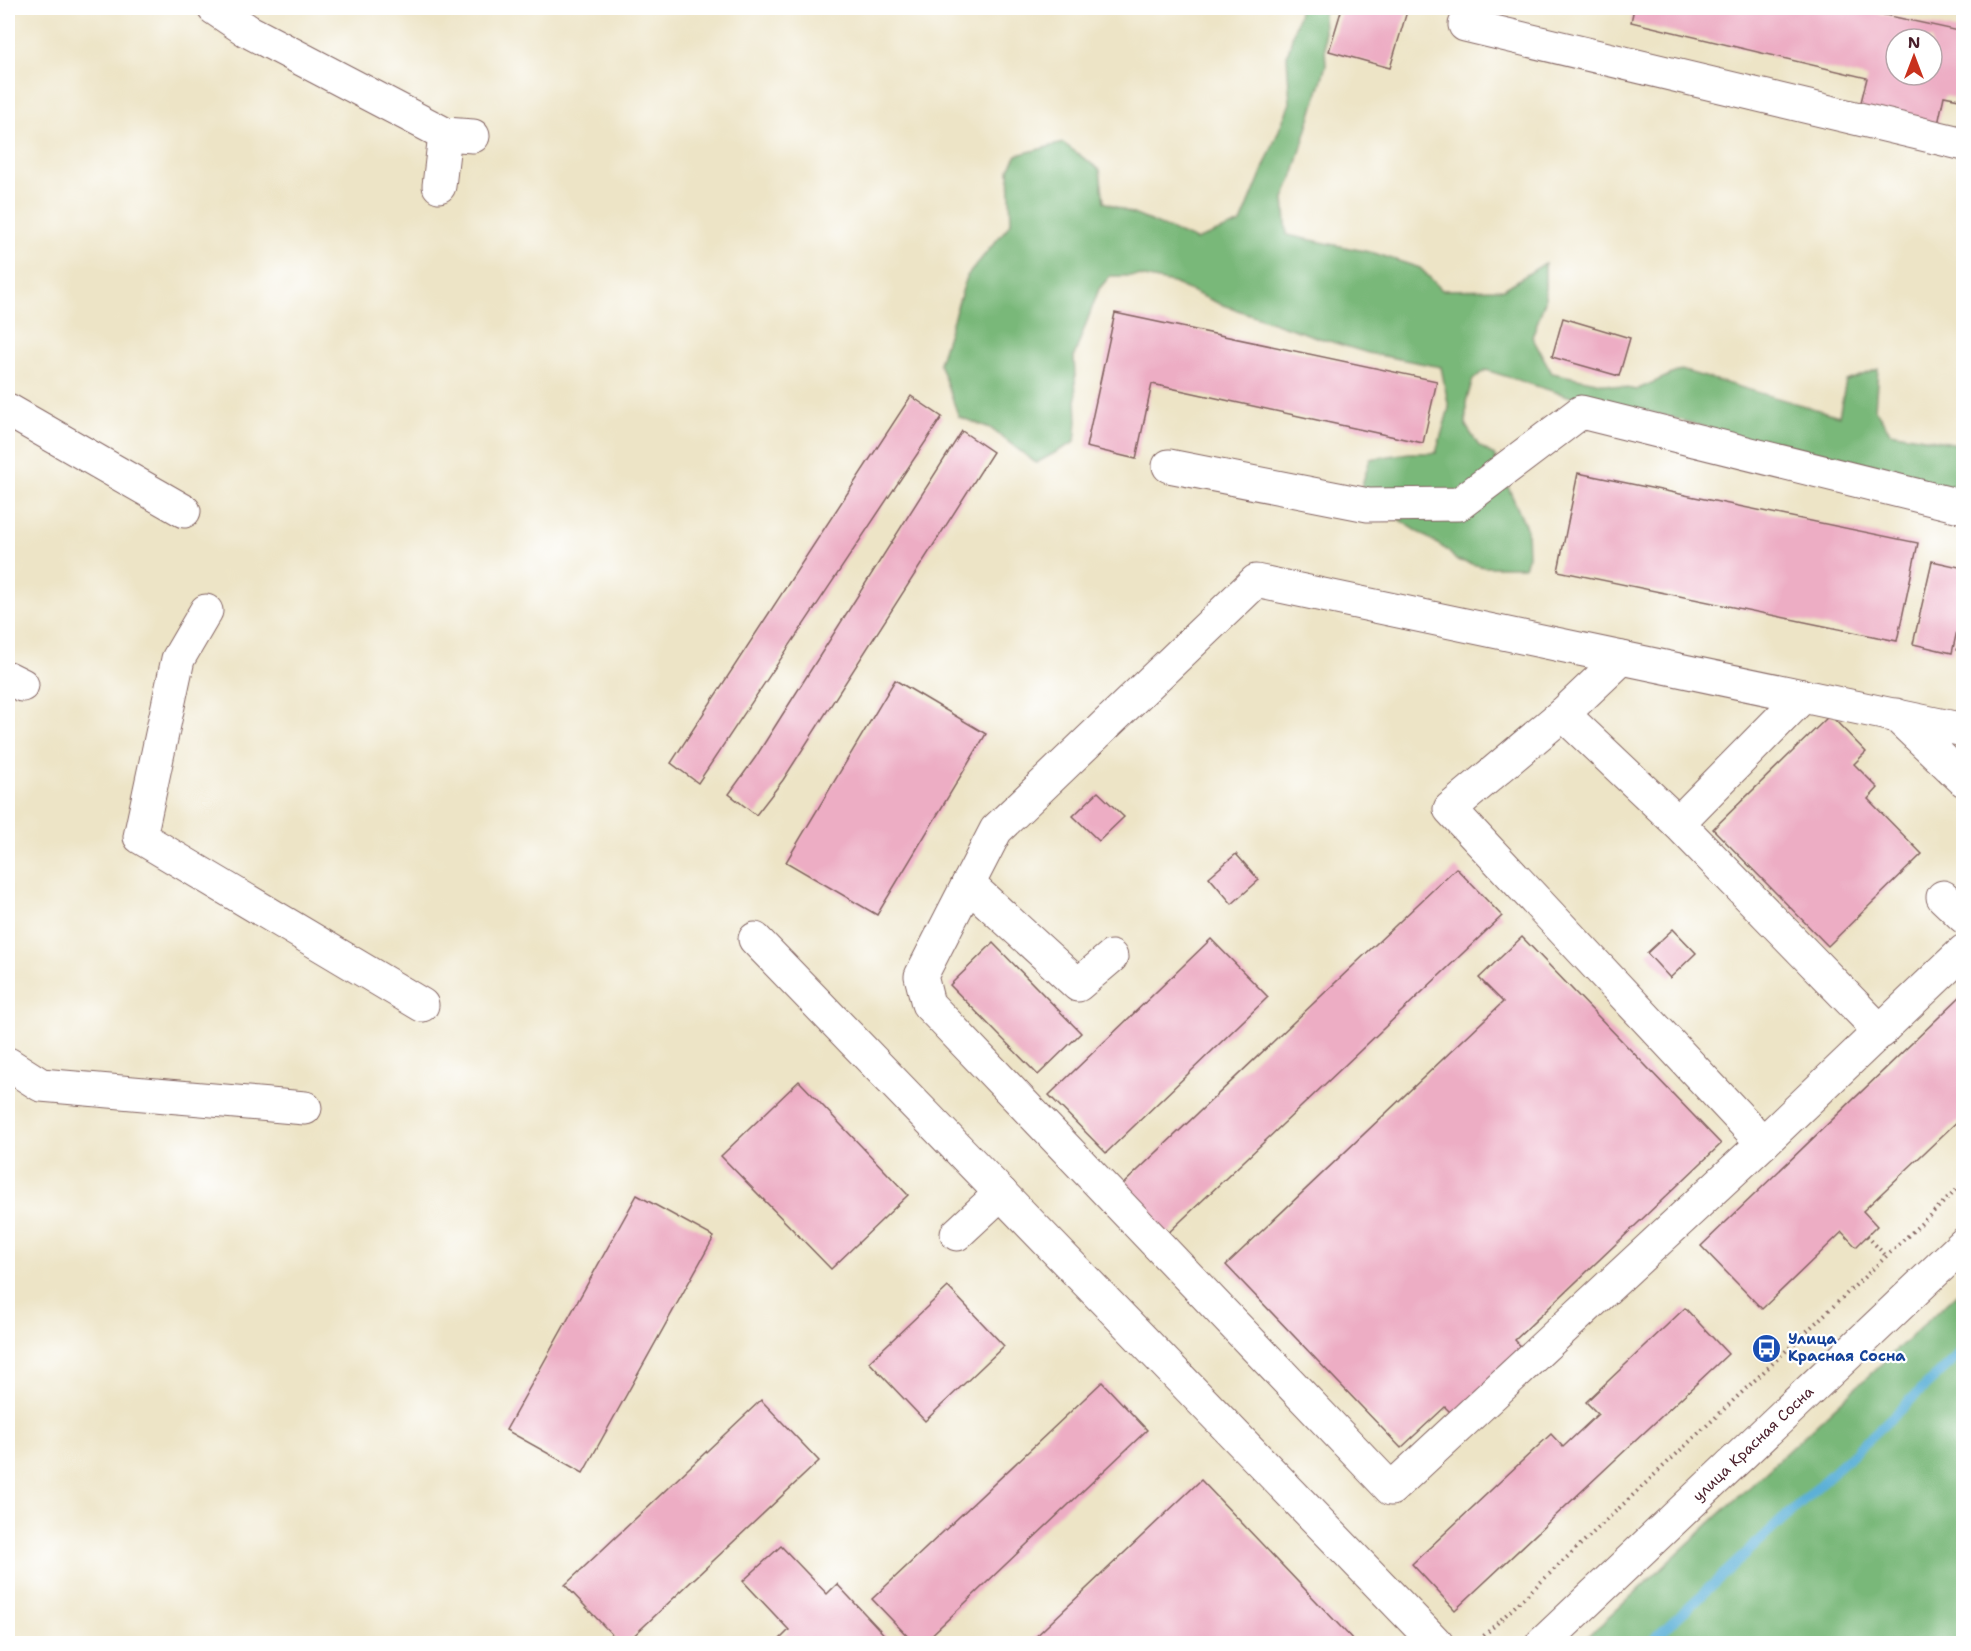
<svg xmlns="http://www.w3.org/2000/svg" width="1971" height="1651" font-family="'Shantell Sans',sans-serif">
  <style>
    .forest { fill: #79b879; stroke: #626c52; stroke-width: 1.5 }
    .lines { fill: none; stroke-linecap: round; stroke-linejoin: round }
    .stream { stroke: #5bb0d7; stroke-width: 10 }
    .building { fill: #edadc4; fill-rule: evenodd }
    .minor-casing { stroke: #836461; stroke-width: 35 }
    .path { stroke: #836461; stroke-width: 4; stroke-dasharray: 1.5 4.5; stroke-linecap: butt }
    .minor { stroke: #fff; stroke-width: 33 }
    .labels { text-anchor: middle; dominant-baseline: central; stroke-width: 4.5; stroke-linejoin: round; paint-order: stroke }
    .transit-label { font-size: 15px; font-weight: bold; fill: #164399; stroke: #fff; text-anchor: start }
    .street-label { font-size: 15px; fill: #4a1f2b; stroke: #fff }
  </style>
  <rect width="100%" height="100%" fill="#fff"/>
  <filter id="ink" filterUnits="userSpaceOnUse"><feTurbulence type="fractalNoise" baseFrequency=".0167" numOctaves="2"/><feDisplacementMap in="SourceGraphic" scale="12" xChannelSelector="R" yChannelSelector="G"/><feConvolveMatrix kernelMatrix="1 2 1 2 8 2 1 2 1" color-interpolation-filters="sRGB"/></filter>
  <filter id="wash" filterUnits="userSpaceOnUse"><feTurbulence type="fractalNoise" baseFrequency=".008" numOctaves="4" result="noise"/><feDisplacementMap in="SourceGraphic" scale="24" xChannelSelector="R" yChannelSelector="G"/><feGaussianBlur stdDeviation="1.35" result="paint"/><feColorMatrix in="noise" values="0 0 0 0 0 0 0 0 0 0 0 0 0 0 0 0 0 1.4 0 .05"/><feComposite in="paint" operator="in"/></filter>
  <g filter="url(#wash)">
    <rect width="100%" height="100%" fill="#ede4c6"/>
    <g class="forest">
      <path d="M 1300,8 L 1325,8 L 1323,15 L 1326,65 L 1294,173 L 1284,199 L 1287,235 L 1374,253 L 1420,268 L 1442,290 L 1504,289 L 1545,263 L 1545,301 L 1532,337 L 1552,373 L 1636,390 L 1681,370 L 1839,416 L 1846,381 L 1878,369 L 1875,409 L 1890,432 L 1963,445 L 1963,493 L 1872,464 L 1845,468 L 1667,416 L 1568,396 L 1486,370 L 1473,379 L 1466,402 L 1466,426 L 1479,446 L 1494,455 L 1527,530 L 1528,556 L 1524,567 L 1484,567 L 1456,560 L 1447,550 L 1398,519 L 1360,491 L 1370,459 L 1409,453 L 1436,453 L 1449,408 L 1441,367 L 1368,353 L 1316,337 L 1220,304 L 1173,283 L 1139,276 L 1110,276 L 1099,289 L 1074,356 L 1077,421 L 1075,442 L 1036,463 L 990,428 L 959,417 L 939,363 L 967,276 L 1011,223 L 1009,169 L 1017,155 L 1063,143 L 1100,170 L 1104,202 L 1196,240 L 1241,223 L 1290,103 L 1287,56 Z"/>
      <path d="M 1963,1288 L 1963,1643 L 1581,1643 Z"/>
    </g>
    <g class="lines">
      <path class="stream" d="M 1649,1644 L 1964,1350"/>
    </g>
    <g id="blocks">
      <g class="building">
        <path d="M 1342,8 L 1408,8 L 1390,68 L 1329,51 Z"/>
        <path d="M 1634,8 L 1853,8 L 1964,32 L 1964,100 L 1944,96 L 1937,129 L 1859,110 L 1867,78 L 1631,22 ZM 1896,39 L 1932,39 L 1932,75 L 1896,75 Z"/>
        <path d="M 1115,313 L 1437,381 L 1423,443 L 1152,384 L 1136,459 L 1086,447 Z"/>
        <path d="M 1563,318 L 1630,338 L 1619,376 L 1552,357 Z"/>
        <path d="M 911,396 L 942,417 L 698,783 L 671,763 Z"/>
        <path d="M 962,431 L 993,452 L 783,780 L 756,815 L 729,794 L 755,758 Z"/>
        <path d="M 1578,473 L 1918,543 L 1897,641 L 1558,571 Z"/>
        <path d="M 1932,561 L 1964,568 L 1964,600 L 1952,653 L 1913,644 Z"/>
        <path d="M 1963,625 L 1964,625 L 1964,652 L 1957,650 Z"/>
        <path d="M 895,680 L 986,734 L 877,915 L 786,862 Z"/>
        <path d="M 1830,715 L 1866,752 L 1854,764 L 1878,788 L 1868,799 L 1922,854 L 1828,946 L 1713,829 Z"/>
        <path d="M 1098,792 L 1124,817 L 1099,841 L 1073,816 Z"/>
        <path d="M 1236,854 L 1259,880 L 1232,904 L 1209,877 Z"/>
        <path d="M 1456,868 L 1502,916 L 1164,1237 L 1118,1189 Z"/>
        <path d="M 1673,929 L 1696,953 L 1670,978 L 1647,953 Z"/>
        <path d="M 1522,937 L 1721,1144 L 1515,1340 L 1528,1354 L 1458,1420 L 1445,1407 L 1401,1448 L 1226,1265 L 1503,1002 L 1479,978 Z"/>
        <path d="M 1211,939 L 1268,997 L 1106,1153 L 1049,1095 Z"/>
        <path d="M 993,943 L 1081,1033 L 1038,1075 L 950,985 Z"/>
        <path d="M 1964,993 L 1964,1115 L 1863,1211 L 1877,1226 L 1856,1247 L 1842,1232 L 1762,1309 L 1701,1246 Z"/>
        <path d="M 799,1081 L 908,1195 L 831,1269 L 721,1156 Z"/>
        <path d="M 637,1195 L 714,1237 L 583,1473 L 506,1430 Z"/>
        <path d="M 948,1287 L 1004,1346 L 925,1421 L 869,1362 Z"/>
        <path d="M 1685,1308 L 1728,1354 L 1455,1610 L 1412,1564 L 1551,1434 L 1563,1447 L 1598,1414 L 1586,1402 Z"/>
        <path d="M 1102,1382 L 1147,1430 L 922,1644 L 915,1644 L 872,1599 Z"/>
        <path d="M 761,1400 L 819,1461 L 625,1644 L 621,1644 L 565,1585 Z"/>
        <path d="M 1201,1480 L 1357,1644 L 1028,1644 Z"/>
        <path d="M 781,1546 L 827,1594 L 837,1584 L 893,1644 L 775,1644 L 789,1630 L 743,1581 Z"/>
      </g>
    </g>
  </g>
  <g filter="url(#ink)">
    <use href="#blocks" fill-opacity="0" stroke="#836461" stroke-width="1.5"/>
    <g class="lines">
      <defs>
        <g id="minor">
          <path d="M 214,8 L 248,31 L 445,134 L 473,136"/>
          <path d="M 1465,25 L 1964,144"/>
          <path d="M 439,186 L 445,134"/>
          <path d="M 8,410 L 184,511"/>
          <path d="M 1169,466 L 1368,505 L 1459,504 L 1581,412 L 1964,507"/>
          <path d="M 206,611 L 178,659 L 140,837 L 422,1005"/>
          <path d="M 1622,658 L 1563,714 L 1450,809 L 1763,1143"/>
          <path d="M 8,678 L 22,685"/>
          <path d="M 1563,714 L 1678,823 L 1881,1032"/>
          <path d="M 1896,715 L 1964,780"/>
          <path d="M 1964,730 L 1256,581 L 996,830 L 921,976 L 928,1004 L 1391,1489 L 1763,1143 L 1964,951"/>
          <path d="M 1678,823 L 1803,696"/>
          <path d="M 968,884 L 1078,985 L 1111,957"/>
          <path d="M 1943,897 L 1964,917"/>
          <path d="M 755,939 L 1437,1644"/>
          <path d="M 8,1064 L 41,1085 L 305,1108"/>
          <path d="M 957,1234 L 1001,1193"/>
          <path id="s1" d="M 1542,1644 L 1964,1244"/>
        </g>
      </defs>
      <use href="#minor" class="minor-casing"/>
      <g class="path">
        <path d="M 1867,1236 L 1887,1257"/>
        <path d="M 1475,1644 L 1964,1183"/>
      </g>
      <use href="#minor" class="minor"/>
    </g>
  </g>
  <defs>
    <symbol id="bus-disc" viewBox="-11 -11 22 22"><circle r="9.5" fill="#1a4fb4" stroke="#fff"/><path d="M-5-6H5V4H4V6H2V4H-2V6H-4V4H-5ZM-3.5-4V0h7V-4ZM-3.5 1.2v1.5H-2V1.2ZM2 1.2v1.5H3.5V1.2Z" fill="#fff"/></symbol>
  </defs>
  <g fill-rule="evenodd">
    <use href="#bus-disc" x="1750" y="1332" width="33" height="33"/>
  </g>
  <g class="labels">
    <g class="transit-label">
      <text x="1788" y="1339">Улица<tspan x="1788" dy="17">Красная Сосна</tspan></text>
    </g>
    <g class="street-label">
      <text stroke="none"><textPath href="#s1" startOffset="291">улица Красная Сосна</textPath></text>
    </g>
  </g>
  <rect width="1971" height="1651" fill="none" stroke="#fff" stroke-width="30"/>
  <g transform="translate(1914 57)"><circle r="28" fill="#ffffff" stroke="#b7a5aa" stroke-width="1.5"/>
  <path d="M0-4.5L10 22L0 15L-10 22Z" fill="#c8321e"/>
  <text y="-9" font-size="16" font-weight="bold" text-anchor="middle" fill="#4a1f2b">N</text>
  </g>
</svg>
